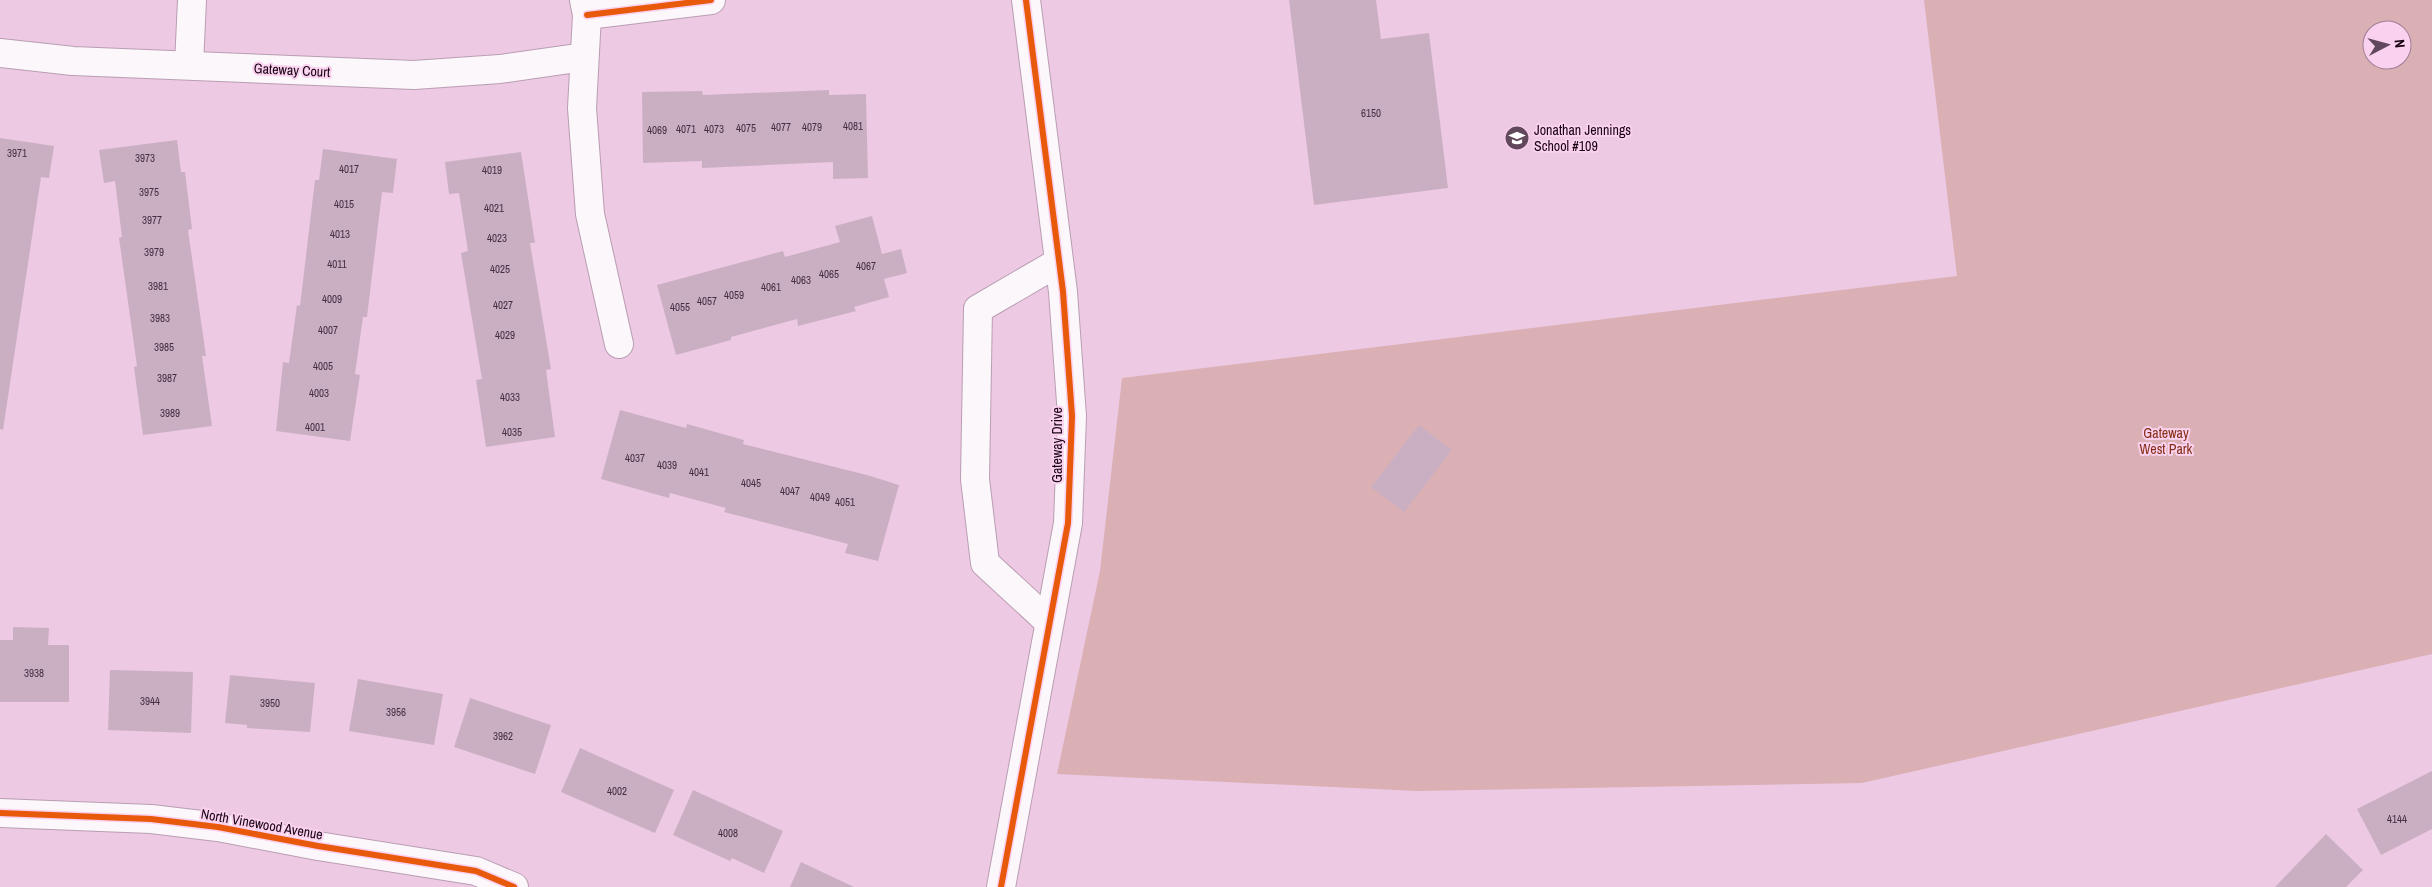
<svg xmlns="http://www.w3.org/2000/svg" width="2432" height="887" font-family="'Archivo Narrow',sans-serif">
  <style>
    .green { fill: #dab0b4; fill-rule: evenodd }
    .building { fill: #caafc3 }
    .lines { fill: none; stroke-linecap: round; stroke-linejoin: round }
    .minor-casing { stroke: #b99eb2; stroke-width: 30 }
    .minor { stroke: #fcf7fb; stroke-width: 28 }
    .cycleway-casing { stroke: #fad1ee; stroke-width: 9 }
    .cycleway { stroke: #e8590c; stroke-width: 6 }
    .labels { text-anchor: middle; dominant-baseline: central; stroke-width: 4; stroke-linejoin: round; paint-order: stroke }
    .number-label { font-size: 11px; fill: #442e3f }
    .street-label { font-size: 14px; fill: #170313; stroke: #fad1ee }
    .poi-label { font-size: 14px; fill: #170313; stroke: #fad1ee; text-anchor: start }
    .park-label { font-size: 14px; fill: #852e15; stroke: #fad1ee }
  </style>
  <rect width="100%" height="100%" fill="#edc9e3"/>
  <path class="green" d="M 1924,0 L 2432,0 L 2432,654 L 1862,783 L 1417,791 L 1057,774 L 1100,571 L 1122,378 L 1957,276 ZM 2372,30 L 2402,30 L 2402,60 L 2372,60 Z"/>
  <g class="building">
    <path d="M 1289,0 L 1376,0 L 1381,39 L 1429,33 L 1448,188 L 1314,205 Z"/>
    <path d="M 829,90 L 829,95 L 866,94 L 868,178 L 833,179 L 833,162 L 702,168 L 702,161 L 643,163 L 642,92 L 702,91 L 703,95 Z"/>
    <path d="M 0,138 L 54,146 L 49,178 L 41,177 L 3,430 L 0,429 Z"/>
    <path d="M 177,140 L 181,172 L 185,172 L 192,229 L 188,230 L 206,356 L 202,356 L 212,426 L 143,435 L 134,367 L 137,366 L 119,238 L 122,237 L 115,181 L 104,183 L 99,150 Z"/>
    <path d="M 323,149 L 397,159 L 393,193 L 382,192 L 367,317 L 363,317 L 355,374 L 360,375 L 350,441 L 276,431 L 283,362 L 289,363 L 297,305 L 300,306 L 315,180 L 319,180 Z"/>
    <path d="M 521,152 L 535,243 L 530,243 L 551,369 L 546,370 L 555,437 L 486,447 L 476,380 L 482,379 L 461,253 L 468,251 L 459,193 L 449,194 L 445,162 Z"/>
    <path d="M 872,216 L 882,254 L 901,249 L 907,273 L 884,279 L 889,297 L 854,307 L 856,311 L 798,326 L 797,319 L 731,337 L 731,340 L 676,355 L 657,285 L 783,251 L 785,257 L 840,242 L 835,226 Z"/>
    <path d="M 620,410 L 686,428 L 687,424 L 744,440 L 743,444 L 867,475 L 899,485 L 878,561 L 845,553 L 848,544 L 724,512 L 726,508 L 670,493 L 669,498 L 601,479 Z"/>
    <path d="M 1419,425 L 1452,450 L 1404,512 L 1371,487 Z"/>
    <path d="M 13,627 L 49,628 L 48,645 L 69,645 L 69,702 L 0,702 L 0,640 L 13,640 Z"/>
    <path d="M 110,670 L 193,672 L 191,733 L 108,730 Z"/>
    <path d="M 230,675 L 315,683 L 310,732 L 247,728 L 247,725 L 225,723 Z"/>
    <path d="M 358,679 L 443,694 L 434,745 L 349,731 Z"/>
    <path d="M 470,698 L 551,725 L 535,774 L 454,747 Z"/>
    <path d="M 580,748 L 674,790 L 655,833 L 561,792 Z"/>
    <path d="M 2432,771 L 2432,829 L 2381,855 L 2357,809 Z"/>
    <path d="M 693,790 L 783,831 L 764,873 L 732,858 L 730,861 L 673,835 Z"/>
    <path d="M 2326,834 L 2363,870 L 2346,887 L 2275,887 Z"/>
    <path d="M 801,862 L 854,887 L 790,887 Z"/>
  </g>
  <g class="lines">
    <defs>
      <g id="minor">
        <path d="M 584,0 L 587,15 L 582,108 L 590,214 L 619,344"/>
        <path d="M 587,15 L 711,0"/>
        <path d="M 0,53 L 73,61 L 414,75 L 500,69 L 584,57"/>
        <path d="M 189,65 L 192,0"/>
        <path d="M 1049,622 L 985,563 L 975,479 L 978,309 L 1059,262"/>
        <path d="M 0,813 L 151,819 L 218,827 L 318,846 L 476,871 L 514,887"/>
        <path d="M 1001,887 L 1068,523 L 1072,416 L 1063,292 L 1026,0"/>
      </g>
    </defs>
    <use href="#minor" class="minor-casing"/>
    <use href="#minor" class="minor"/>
    <defs>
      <g id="cycleway">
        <path d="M 587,15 L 711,0"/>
        <path d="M 0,813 L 151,819 L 218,827 L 318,846 L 476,871 L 514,887"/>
        <path d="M 1001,887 L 1068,523 L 1072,416 L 1063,292 L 1026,0"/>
      </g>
    </defs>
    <use href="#cycleway" class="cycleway-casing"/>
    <use href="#cycleway" class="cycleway"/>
  </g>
  <defs>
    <symbol id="school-disc" viewBox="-11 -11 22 22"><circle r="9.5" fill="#62485c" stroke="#fad1ee"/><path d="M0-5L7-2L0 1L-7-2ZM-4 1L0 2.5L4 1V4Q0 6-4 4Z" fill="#fff"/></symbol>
  </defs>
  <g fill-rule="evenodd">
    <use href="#school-disc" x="1503" y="124" width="28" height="28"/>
  </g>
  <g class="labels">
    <g class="number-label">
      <text x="1371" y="113">6150</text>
      <text x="853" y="126">4081</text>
      <text x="781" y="127">4077</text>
      <text x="812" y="127">4079</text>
      <text x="746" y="128">4075</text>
      <text x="686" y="129">4071</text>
      <text x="714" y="129">4073</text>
      <text x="657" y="130">4069</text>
      <text x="17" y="153">3971</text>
      <text x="145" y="158">3973</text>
      <text x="349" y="169">4017</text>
      <text x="492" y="170">4019</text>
      <text x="149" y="192">3975</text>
      <text x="344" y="204">4015</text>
      <text x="494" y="208">4021</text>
      <text x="152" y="220">3977</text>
      <text x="340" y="234">4013</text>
      <text x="497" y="238">4023</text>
      <text x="154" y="252">3979</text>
      <text x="337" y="264">4011</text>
      <text x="866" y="266">4067</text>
      <text x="500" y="269">4025</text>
      <text x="829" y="274">4065</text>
      <text x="801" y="280">4063</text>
      <text x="158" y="286">3981</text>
      <text x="771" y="287">4061</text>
      <text x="734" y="295">4059</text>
      <text x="332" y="299">4009</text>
      <text x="707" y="301">4057</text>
      <text x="503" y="305">4027</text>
      <text x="680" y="307">4055</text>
      <text x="160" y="318">3983</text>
      <text x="328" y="330">4007</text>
      <text x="505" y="335">4029</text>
      <text x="164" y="347">3985</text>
      <text x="323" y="366">4005</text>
      <text x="167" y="378">3987</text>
      <text x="319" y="393">4003</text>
      <text x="510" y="397">4033</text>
      <text x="170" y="413">3989</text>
      <text x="315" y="427">4001</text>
      <text x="512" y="432">4035</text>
      <text x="635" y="458">4037</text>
      <text x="667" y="465">4039</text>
      <text x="699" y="472">4041</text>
      <text x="751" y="483">4045</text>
      <text x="790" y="491">4047</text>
      <text x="820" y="497">4049</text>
      <text x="845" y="502">4051</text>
      <text x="34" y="673">3938</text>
      <text x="150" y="701">3944</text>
      <text x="270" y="703">3950</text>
      <text x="396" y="712">3956</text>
      <text x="503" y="736">3962</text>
      <text x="617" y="791">4002</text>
      <text x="2397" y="819">4144</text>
      <text x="728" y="833">4008</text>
    </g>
    <g class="street-label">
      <text transform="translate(292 70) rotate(3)">Gateway Court</text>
      <text transform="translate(1057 445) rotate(-90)">Gateway Drive</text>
      <text transform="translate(262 824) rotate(10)">North Vinewood Avenue</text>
    </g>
    <g class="poi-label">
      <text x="1534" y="130">Jonathan Jennings<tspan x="1534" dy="16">School #109</tspan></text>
    </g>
    <g class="park-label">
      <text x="2166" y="433">Gateway<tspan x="2166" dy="16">West Park</tspan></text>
    </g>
  </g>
  <g transform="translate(2387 45) rotate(84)"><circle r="24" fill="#fad1ee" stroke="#9f7f96"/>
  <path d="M0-4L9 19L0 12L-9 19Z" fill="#62485c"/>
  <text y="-8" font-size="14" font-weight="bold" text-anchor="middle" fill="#170313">N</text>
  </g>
</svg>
